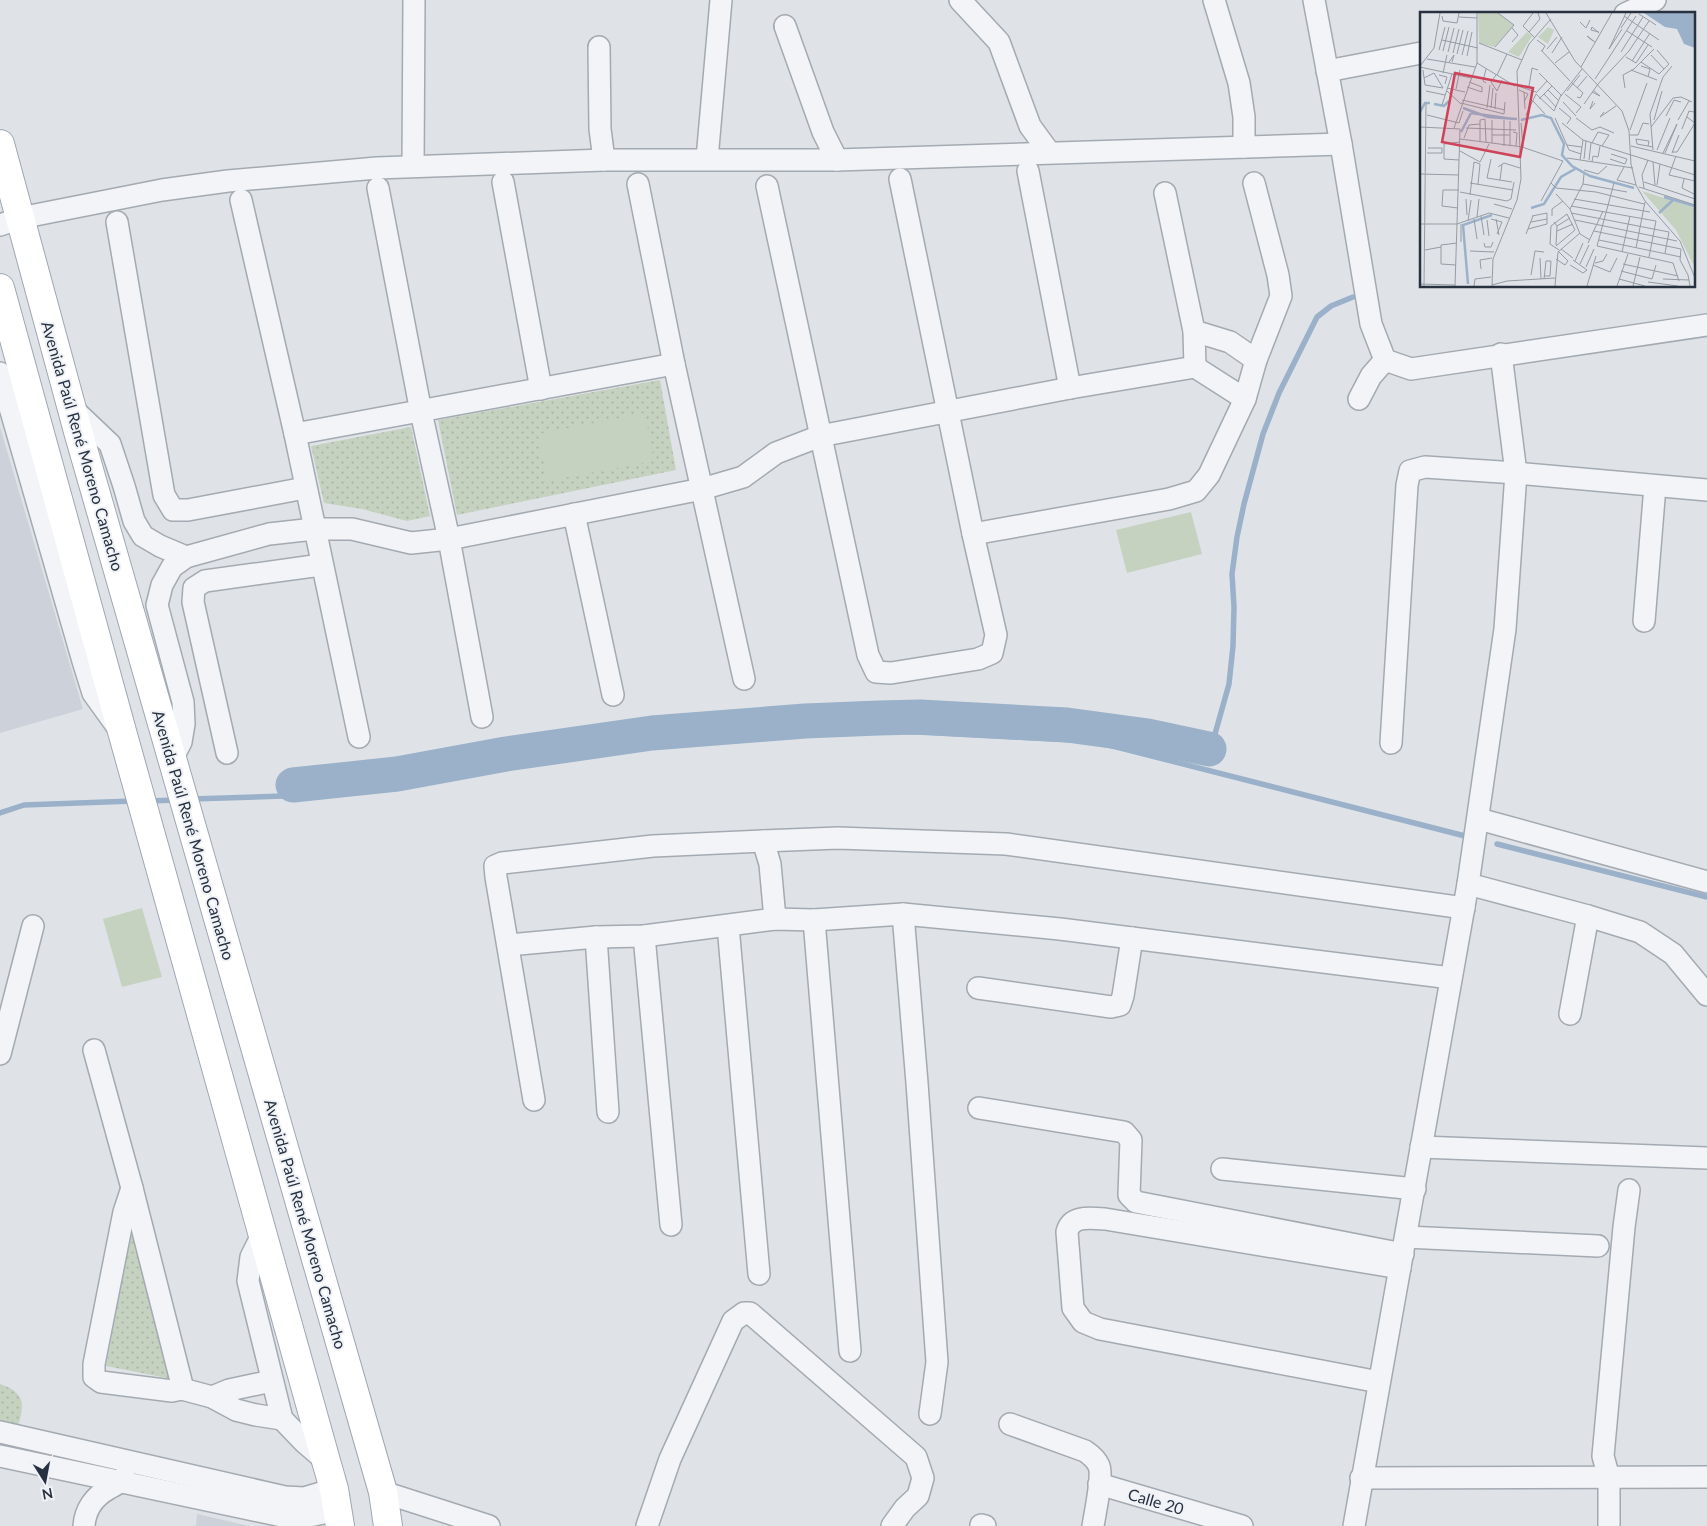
<svg xmlns="http://www.w3.org/2000/svg" width="1707" height="1526" font-family="Lato,sans-serif">
  <style>
    .built { fill: #cdd2da }
    .park { fill: url(#park-dots) }
    .pitch { fill: #c5d2c0 }
    .lines { fill: none; stroke-linecap: round; stroke-linejoin: round }
    .stream { stroke: #9ab1c9; stroke-width: 5.5 }
    .river { stroke: #9ab1c9; stroke-width: 35 }
    .street-casing { stroke: #a4aab2; stroke-width: 24 }
    .primary-casing { stroke: #9ea7b4; stroke-width: 30 }
    .street { stroke: #f2f4f7; stroke-width: 21 }
    .primary { stroke: #fff; stroke-width: 28 }
    .labels { text-anchor: middle; dominant-baseline: central; stroke-width: 4; stroke-linejoin: round; paint-order: stroke }
    .street-label { font-size: 16px; fill: #283140; stroke: #eff2f6 }
    .inset-river { fill: none; stroke: #9ab1c9; stroke-width: 2.5 }
    .inset-road { fill: none; stroke: #969ca5; stroke-width: 1 }
    .view { fill: #ce4359; fill-opacity: 0.15; stroke: #ce4359; stroke-width: 2.5 }
    .inset-edge { fill: none; stroke: #283140; stroke-width: 2.5 }
  </style>
  <defs>
    <pattern id="park-dots" width="8" height="8" patternUnits="userSpaceOnUse" patternTransform="scale(1.25)"><rect width="8" height="8" fill="#c5d2c0"/><path d="M2 2h.1M6 6h.1" fill="none" stroke="#a9b5a6" stroke-width="1.8" stroke-linecap="round"/></pattern>
  </defs>
  <rect width="100%" height="100%" fill="#dfe3e8"/>
  <g class="built">
    <path d="M 0,427 L 83,709 L 0,733 Z"/>
    <path d="M 197,1514 L 249,1526 L 196,1526 Z"/>
  </g>
  <g class="park">
    <path d="M 660,380 L 676,470 L 457,515 L 438,420 Z"/>
    <path d="M 411,427 L 430,516 L 407,521 L 362,509 L 324,503 L 311,446 Z"/>
    <path d="M 133,1224 L 172,1379 L 106,1366 Z"/>
    <path d="M 0,1384 C 31,1394 22,1410 16,1435 L 0,1431 Z"/>
  </g>
  <g class="pitch">
    <path d="M 645,413 L 654,461 L 547,481 L 538,434 Z"/>
    <path d="M 1191,512 L 1202,554 L 1127,573 L 1116,530 Z"/>
    <path d="M 142,908 L 162,977 L 122,987 L 103,919 Z"/>
  </g>
  <g class="lines">
    <g class="stream">
      <path d="M 1209,749 L 1215,734 L 1229,684 L 1233,646 L 1234,607 L 1232,574 L 1237,537 L 1244,504 L 1263,434 L 1279,393 L 1317,317 L 1331,306 L 1353,297"/>
      <path d="M 192,799 L 343,794 L 651,743 L 841,728 L 1093,741 L 1465,836"/>
      <path d="M 150,801 L 175,800"/>
      <path d="M 0,813 L 24,805 L 133,801"/>
      <path d="M 1497,844 L 1707,897"/>
    </g>
    <path class="river" d="M 293,785 L 397,774 L 506,754 L 652,733 L 805,721 L 879,718 L 920,717 L 1067,725 L 1148,736 L 1209,749"/>
    <defs>
      <g id="street">
        <path d="M 960,0 L 999,42 L 1030,126 L 1049,152"/>
        <path d="M 1214,0 L 1239,83 L 1244,117 L 1244,147"/>
        <path d="M 1314,0 L 1341,144 L 1371,324 L 1385,360 L 1411,369 L 1707,325"/>
        <path d="M 1625,14 L 1655,0"/>
        <path d="M 785,26 L 823,132 L 837,160"/>
        <path d="M 599,47 L 600,129 L 604,160"/>
        <path d="M 1327,71 L 1421,53"/>
        <path d="M 707,159 L 721,0"/>
        <path d="M 413,166 L 414,0"/>
        <path d="M 1028,171 L 1070,388"/>
        <path d="M 503,182 L 541,389"/>
        <path d="M 638,184 L 674,364 L 744,679"/>
        <path d="M 767,186 L 868,655 L 876,672 L 891,673 L 978,659 L 992,653 L 996,635 L 973,534 L 900,179"/>
        <path d="M 378,188 L 421,412 L 449,539 L 482,717"/>
        <path d="M 1165,193 L 1194,331 L 1195,367"/>
        <path d="M 241,200 L 295,434 L 359,737"/>
        <path d="M 117,222 L 164,495 L 173,510 L 188,510 L 305,488"/>
        <path d="M 0,225 L 20,218 L 162,190 L 228,181 L 377,168 L 604,160 L 837,160 L 1341,144"/>
        <path d="M 1194,331 L 1230,342 L 1256,360"/>
        <path d="M 0,373 L 83,661 L 93,693 L 116,725"/>
        <path d="M 1359,399 L 1371,376 L 1385,360"/>
        <path d="M 71,407 L 110,444 L 124,486 L 134,521 L 143,536 L 160,546 L 186,557"/>
        <path d="M 295,434 L 674,364"/>
        <path d="M 574,514 L 613,695"/>
        <path d="M 973,534 L 1169,499 L 1196,491 L 1209,475 L 1245,399 L 1256,360 L 1281,296 L 1278,275 L 1254,183"/>
        <path d="M 1644,621 L 1655,486"/>
        <path d="M 1391,743 L 1407,485 L 1410,471 L 1425,467 L 1516,473 L 1707,490"/>
        <path d="M 227,753 L 193,602 L 194,588 L 205,581 L 321,565"/>
        <path d="M 172,759 L 181,742 L 184,724 L 183,702 L 157,605 L 162,585 L 172,567 L 186,557 L 269,534 L 314,529 L 352,529 L 411,543 L 449,539 L 702,489 L 743,477 L 776,453 L 820,436 L 1070,388 L 1195,367 L 1245,399"/>
        <path d="M 1479,819 L 1707,882"/>
        <path d="M 763,841 L 770,864 L 775,919"/>
        <path d="M 1468,884 L 1588,916 L 1640,932 L 1673,954 L 1707,995"/>
        <path d="M 903,914 L 917,1083 L 937,1362 L 930,1414"/>
        <path d="M 814,920 L 850,1351"/>
        <path d="M 728,926 L 759,1274"/>
        <path d="M 644,936 L 671,1225"/>
        <path d="M 596,937 L 608,1112"/>
        <path d="M 508,945 L 596,937 L 644,936 L 775,919 L 814,920 L 903,914 L 1060,929 L 1451,978"/>
        <path d="M 978,988 L 1111,1007 L 1120,1005 L 1123,996 L 1132,938"/>
        <path d="M 1570,1014 L 1588,916"/>
        <path d="M 94,1050 L 132,1188 L 181,1381 L 182,1389"/>
        <path d="M 0,1054 L 33,926"/>
        <path d="M 534,1100 L 496,877 L 495,866 L 502,863 L 653,846 L 763,841 L 838,838 L 1006,844 L 1464,908"/>
        <path d="M 979,1108 L 1124,1132 L 1131,1140 L 1129,1195 L 1136,1202 L 1403,1254"/>
        <path d="M 1421,1147 L 1707,1158"/>
        <path d="M 1222,1169 L 1415,1189"/>
        <path d="M 132,1188 L 124,1212 L 94,1364 L 94,1377 L 101,1382 L 172,1391 L 182,1389 L 212,1397 L 236,1410 L 256,1415 L 282,1419"/>
        <path d="M 263,1233 L 251,1257 L 248,1281 L 282,1419 L 304,1442 L 326,1461"/>
        <path d="M 1406,1237 L 1598,1246"/>
        <path d="M 1379,1382 L 1100,1329 L 1083,1322 L 1073,1308 L 1067,1232 C 1071,1215 1090,1218 1105,1219 L 1400,1268"/>
        <path d="M 212,1397 L 229,1390 L 272,1381"/>
        <path d="M 1010,1424 L 1085,1451 C 1091,1455 1096,1459 1099,1466 C 1103,1477 1095,1513 1093,1526"/>
        <path d="M 0,1432 L 285,1497 L 304,1498 L 334,1489"/>
        <path d="M 0,1456 L 282,1516 L 304,1517 L 338,1510"/>
        <path d="M 1361,1478 L 1707,1477"/>
        <path d="M 1099,1484 L 1242,1526"/>
        <path d="M 383,1492 L 489,1526"/>
        <path d="M 981,1525 L 985,1526"/>
        <path d="M 84,1526 C 85,1510 94,1497 108,1489 C 114,1485 120,1484 124,1477"/>
        <path d="M 647,1526 L 670,1459 L 733,1321 L 744,1313 L 750,1313 L 916,1457 L 923,1478 L 918,1496 L 905,1508 L 892,1526"/>
        <path d="M 1354,1526 L 1468,884 L 1505,629 L 1516,473 L 1501,354"/>
        <path d="M 1609,1526 L 1609,1478 L 1603,1456 L 1624,1227 L 1629,1190"/>
      </g>
      <g id="primary">
        <path d="M 0,144 L 79,435 L 383,1492 L 388,1526"/>
        <path d="M 0,288 L 123,735 L 326,1461 L 334,1489 L 340,1526"/>
      </g>
    </defs>
    <use href="#street" class="street-casing"/>
    <use href="#primary" class="primary-casing"/>
    <use href="#street" class="street"/>
    <use href="#primary" class="primary"/>
  </g>
  <g class="labels">
    <g class="street-label">
      <text transform="translate(83 446) rotate(74)">Avenida Paúl René Moreno Camacho</text>
      <text transform="translate(194 835) rotate(74)">Avenida Paúl René Moreno Camacho</text>
      <text transform="translate(306 1224) rotate(74)">Avenida Paúl René Moreno Camacho</text>
      <text transform="translate(1156 1501) rotate(16)">Calle 20</text>
    </g>
  </g>
  <g transform="translate(1420 12)">
    <rect width="275" height="275" fill="#dfe3e8"/>
    <path d="M 128,15 L 134,18 L 128,32 L 118,25 ZM 107,20 L 112,24 L 99,45 L 88,40 Z" fill="#c5d2c0"/>
    <path d="M 222,179 L 275,196 L 275,256 L 256,218 Z" fill="#c5d2c0"/>
    <path d="M 58,1 L 78,1 L 94,13 L 74,35 L 59,31 Z" fill="#c5d2c0"/>
    <path d="M 224,1 L 275,1 L 275,36 L 264,32 L 257,17 L 245,15 Z" fill="#9ab1c9"/>
    <path class="inset-river" d="M 14,92 L 24,94 L 29,89M 43,96 L 68,105 L 97,107M 0,100 L 5,91 L 10,91M 51,101 L 93,107M 101,108 L 122,103 L 131,106 L 144,132 L 142,143 L 152,154 L 170,164 L 214,176M 41,120 L 51,101M 244,185 L 274,194M 111,196 L 124,192 L 141,165 L 155,157M 239,201 L 253,188M 48,272 L 43,213 L 72,203"/>
    <path class="inset-road" d="M 113,1 L 103,14 L 115,26M 126,1 L 155,49 L 202,99 L 209,119 L 211,152 L 216,173 L 225,189 L 260,229 L 275,266M 219,2 L 236,13M 22,4 L 23,9 L 37,11 L 39,1M 204,4 L 239,28M 39,5 L 57,6M 160,10 L 166,16 L 170,8M 92,16 L 98,23 L 92,30M 201,16 L 211,1M 202,17 L 189,37 L 206,1M 207,19 L 232,35M 109,20 L 120,7 L 118,1M 179,20 L 171,18 L 172,15 L 179,21M 22,28 L 58,36M 117,28 L 125,34 L 122,39M 173,29 L 167,24 L 175,30M 59,31 L 102,48M 75,35 L 94,13 L 78,1M 127,37 L 137,25M 19,38 L 25,15M 121,38 L 150,69M 23,39 L 29,15M 28,40 L 34,16M 201,40 L 223,5M 33,41 L 39,17M 132,41 L 142,25M 37,42 L 43,18M 42,43 L 48,19M 231,43 L 244,57M 47,44 L 52,20M 206,45 L 216,51 L 228,33M 7,47 L 55,55M 212,49 L 230,21M 29,50 L 34,43 L 32,50M 221,50 L 239,62 L 249,52 L 237,38M 57,51 L 95,74M 135,51 L 149,40M 0,54 L 14,36 L 20,1M 221,54 L 230,57 L 228,65M 0,55 L 51,66M 161,55 L 192,1M 66,57 L 63,69 L 66,71M 3,58 L 5,73 L 23,76M 211,58 L 237,68M 23,61 L 27,43M 19,63 L 27,65 L 25,72M 76,63 L 71,70 L 77,79 L 82,68M 77,63 L 87,42M 4,66 L 14,61 L 23,76M 175,67 L 216,4M 151,70 L 163,81 L 160,86 L 157,85M 98,74 L 116,80M 109,74 L 112,56 L 118,58M 47,75 L 62,80 L 62,75 L 49,70M 27,76 L 45,80M 157,76 L 167,64M 205,76 L 203,63 L 214,57 L 234,37M 36,77 L 40,58M 99,78 L 108,82 L 104,90M 128,78 L 139,89M 6,79 L 25,83M 27,79 L 41,92M 147,79 L 160,63M 104,80 L 105,97M 172,80 L 180,84 L 173,78M 116,81 L 127,69M 116,82 L 134,99 L 141,83 L 119,61M 124,82 L 136,95M 145,82 L 161,95 L 156,101M 141,84 L 162,57M 119,87 L 132,74M 42,88 L 85,98M 113,89 L 125,102M 173,89 L 170,97 L 175,91M 143,90 L 156,104M 41,91 L 84,102 L 85,90M 164,92 L 178,72 L 209,39 L 229,9M 22,93 L 32,62M 67,96 L 70,73M 71,96 L 73,76M 139,96 L 151,106 L 147,112M 75,97 L 76,81M 184,100 L 180,105 L 196,94M 7,103 L 39,111 L 43,99M 106,103 L 116,82M 246,104 L 254,88 L 261,90M 135,106 L 149,138 L 161,142M 156,106 L 172,118 L 180,115 L 194,121M 72,108 L 72,131M 84,108 L 84,134M 234,108 L 242,79M 258,108 L 269,89M 90,109 L 90,134M 142,111 L 163,128 L 275,163M 0,115 L 40,117 L 35,274M 231,115 L 253,86 L 261,85 L 272,90M 34,116 L 57,51 L 57,1M 46,116 L 96,118M 262,117 L 269,99 L 274,100M 210,118 L 227,71M 93,120 L 97,121 L 96,134M 72,123 L 90,123M 210,123 L 218,123 L 223,111 L 229,112M 44,126 L 49,113 L 60,112M 40,127 L 103,135 L 101,111M 60,129 L 60,108 L 65,107 L 66,130M 172,131 L 178,120 L 189,123 L 182,134M 147,133 L 162,135M 211,134 L 275,149M 228,134 L 229,129 L 216,127 L 217,132 L 233,135M 102,135 L 143,149 L 121,189M 233,138 L 230,102 L 243,65 L 252,54M 237,138 L 250,106M 40,139 L 60,150 L 69,132M 252,140 L 257,140 L 275,111 L 267,105M 7,141 L 22,141 L 22,136 L 8,136M 243,141 L 257,112 L 245,141M 252,141 L 259,123M 191,142 L 207,147M 256,144 L 249,163 L 275,169M 147,146 L 213,156M 71,147 L 67,166 L 92,170M 164,147 L 166,129M 190,147 L 205,152 L 207,147M 39,148 L 24,147 L 24,132 L 40,130M 160,148 L 163,128M 169,148 L 171,131M 172,150 L 173,144 L 178,145 L 180,134M 233,150 L 235,173M 78,155 L 84,151 L 100,156M 204,155 L 197,168 L 216,173M 164,158 L 178,162 L 187,154M 0,162 L 39,163M 164,162 L 163,172 L 150,197 L 160,222 L 170,228M 264,167 L 262,176 L 274,182M 80,168 L 82,152M 224,170 L 275,187M 50,171 L 93,178M 131,171 L 136,176 L 176,180 L 224,192M 194,171 L 177,234 L 253,251 L 259,269M 163,172 L 207,180M 237,173 L 240,152M 219,175 L 275,193M 224,176 L 222,163 L 228,148M 40,180 L 87,189 L 91,187 L 94,170M 136,182 L 150,197M 50,183 L 54,150 L 60,152 L 58,172M 46,187 L 47,203M 154,187 L 230,200M 74,192 L 92,197M 151,194 L 236,209 L 229,245M 38,196 L 22,194 L 23,178 L 39,178M 151,201 L 249,220 L 245,241M 61,204 L 64,223M 132,204 L 132,197 L 143,189M 57,205 L 59,187M 54,207 L 57,227M 71,207 L 82,210 L 77,222M 76,207 L 79,223M 67,208 L 69,224M 155,208 L 257,229M 48,209 L 51,188M 111,210 L 127,207M 134,210 L 137,214 L 136,233M 0,212 L 37,212 L 69,201 L 89,206M 41,212 L 41,230M 137,214 L 150,206M 108,217 L 127,212 L 127,201 L 112,204M 137,219 L 153,212M 174,219 L 261,237 L 260,248 L 268,263 L 270,274M 106,222 L 113,204M 179,228 L 261,245M 64,231 L 65,235 L 71,235 L 73,230M 168,231 L 183,199M 136,234 L 155,218 L 147,202 L 131,214 L 130,232 L 139,238M 216,236 L 225,190M 141,237 L 153,246M 5,238 L 21,235M 50,239 L 74,240M 202,240 L 210,204M 120,246 L 121,267M 136,247 L 145,253 L 148,249 L 139,240M 155,249 L 163,231M 175,251 L 183,249 L 187,242M 160,252 L 169,233M 203,252 L 258,264M 36,253 L 21,252 L 21,233 L 37,231M 150,253 L 163,261 L 167,258 L 153,248M 173,253 L 190,260 L 197,246M 166,255 L 174,237M 61,257 L 60,248 L 72,246M 201,259 L 232,267 L 236,253M 111,263 L 115,239 L 124,240M 124,267 L 126,249 L 131,249 L 130,264 L 124,264M 199,267 L 225,274M 243,267 L 269,268M 228,270 L 258,274M 0,272 L 35,273M 72,273 L 87,269 L 135,266M 4,274 L 6,91M 54,274 L 55,267 L 71,265M 72,274 L 73,247 L 97,188 L 101,167 L 97,59 L 109,32 L 131,7M 135,274 L 138,240 L 160,221M 167,274 L 176,244M 197,274 L 208,242M 213,274 L 220,245"/>
    <path class="view" d="M 35,61 L 113,76 L 100,145 L 22,130 Z"/>
    <rect width="275" height="275" class="inset-edge"/>
  </g>
  <g transform="translate(45 1481) rotate(169)" stroke="#eff2f6" stroke-width="4" paint-order="stroke">
  <path d="M0-4L9 19L0 12L-9 19Z" fill="#283140"/>
  <text y="-8" font-size="14" font-weight="bold" text-anchor="middle" fill="#283140">N</text>
  </g>
</svg>
